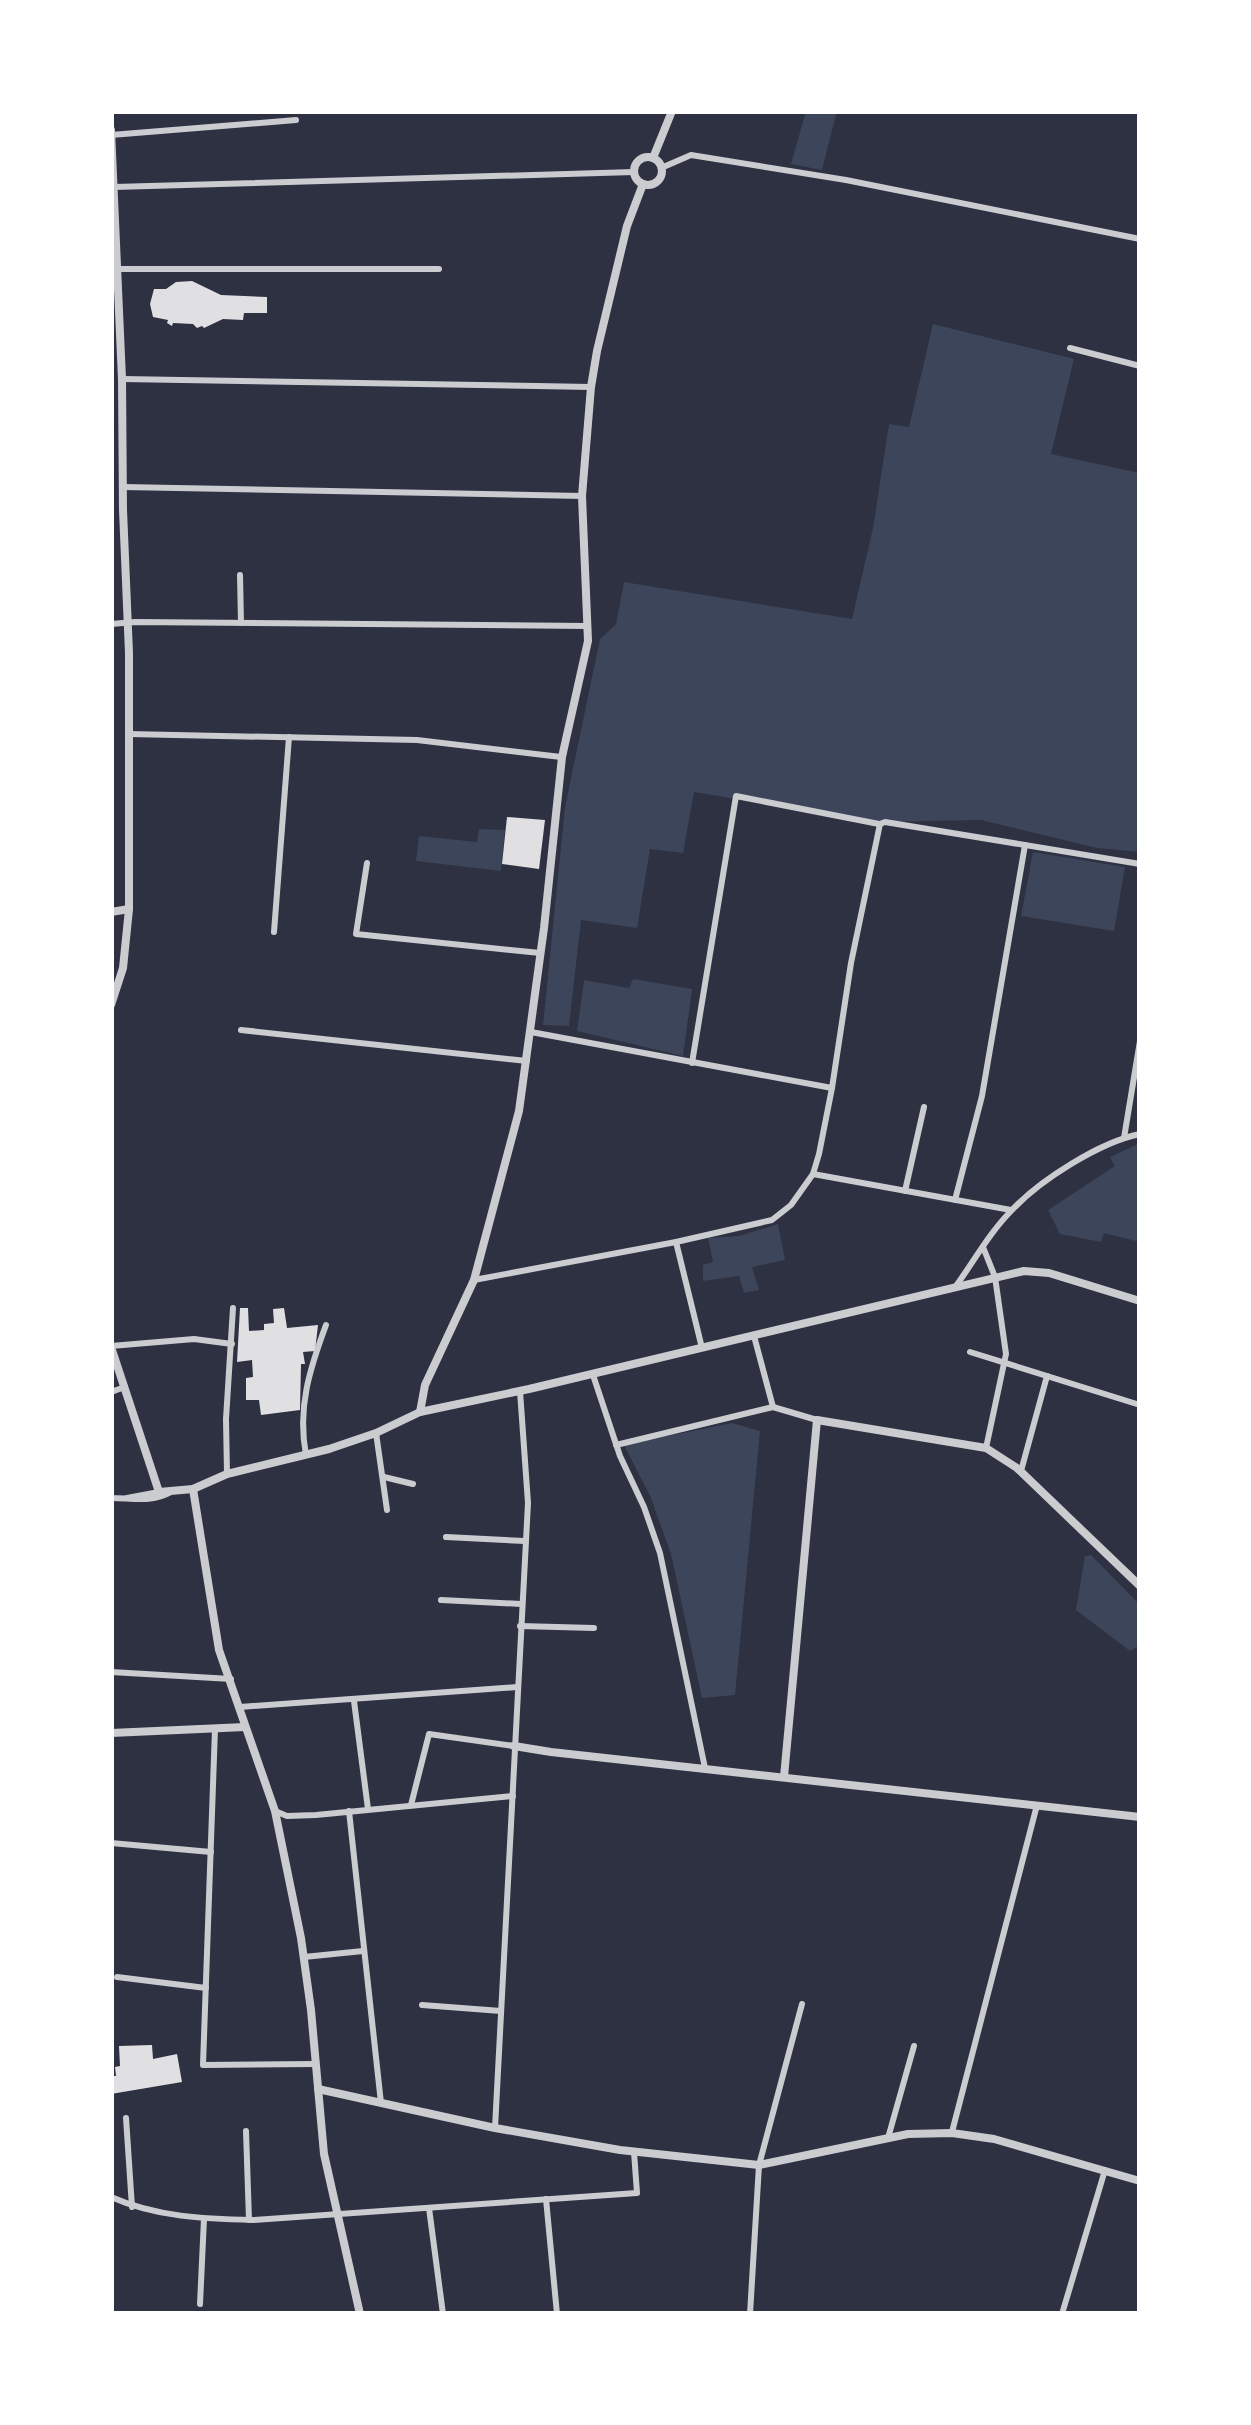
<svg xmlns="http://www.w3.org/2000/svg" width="1251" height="2425" font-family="'Nunito Sans',sans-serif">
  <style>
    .green { fill: #3c4559 }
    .building { fill: #e0e0e3 }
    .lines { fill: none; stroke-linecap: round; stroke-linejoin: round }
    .minor { stroke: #caccd0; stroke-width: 6 }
    .tertiary { stroke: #caccd0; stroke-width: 8 }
  </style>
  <rect width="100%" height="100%" fill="#2d3142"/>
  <g class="green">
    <path d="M 806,111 L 837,111 L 822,170 L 791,164 Z"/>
    <path d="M 933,324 L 1074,359 L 1051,454 L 1140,473 L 1140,852 L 1097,848 L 981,820 L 875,822 L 694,792 L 683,853 L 650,849 L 637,928 L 581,920 L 569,1026 L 543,1025 L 565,807 L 600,639 L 616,624 L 624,582 L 852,619 L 873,528 L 889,424 L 909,427 Z"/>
    <path d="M 479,829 L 505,830 L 501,871 L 416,861 L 419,836 L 477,842 Z"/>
    <path d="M 1033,852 L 1125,867 L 1114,931 L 1021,916 Z"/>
    <path d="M 633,979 L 692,989 L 683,1056 L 577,1031 L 584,980 L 629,988 Z"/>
    <path d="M 1140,1143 L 1140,1242 L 1104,1233 L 1101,1242 L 1060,1234 L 1048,1210 L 1115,1166 L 1110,1157 Z"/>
    <path d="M 778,1224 L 785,1260 L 752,1267 L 759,1290 L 744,1293 L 739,1276 L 703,1281 L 703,1265 L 713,1262 L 708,1238 L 739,1236 Z"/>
    <path d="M 732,1423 L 760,1431 L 735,1695 L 702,1698 L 671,1554 L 651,1498 L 624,1445 Z"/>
    <path d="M 1091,1555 L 1140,1605 L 1140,1645 L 1130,1651 L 1076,1610 L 1085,1556 Z"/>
  </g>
  <g class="building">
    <path d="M 192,281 L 221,295 L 267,297 L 267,313 L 244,313 L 243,320 L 223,319 L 204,328 L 202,326 L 197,328 L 193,324 L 173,323 L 172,326 L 167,323 L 168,320 L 153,317 L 150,304 L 154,289 L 166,289 L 176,282 Z"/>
    <path d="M 507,817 L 545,820 L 539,869 L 502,864 Z"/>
    <path d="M 240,1308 L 248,1308 L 249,1331 L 264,1330 L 264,1324 L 274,1323 L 273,1309 L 284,1308 L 287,1328 L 318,1325 L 315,1351 L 303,1352 L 305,1364 L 301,1364 L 300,1410 L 261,1415 L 259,1400 L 246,1400 L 246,1378 L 253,1377 L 252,1360 L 237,1362 Z"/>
    <path d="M 152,2045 L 153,2059 L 177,2054 L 182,2082 L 111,2094 L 111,2076 L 116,2076 L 115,2067 L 120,2066 L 119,2046 Z"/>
  </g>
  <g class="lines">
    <g class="minor">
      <path d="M 111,135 L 296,120"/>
      <path d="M 661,168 L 691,155 L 846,180 L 1140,239"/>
      <path d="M 114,187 L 634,172"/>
      <path d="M 111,269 L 439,269"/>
      <path d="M 1070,348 L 1140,366"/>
      <path d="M 122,379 L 591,387"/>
      <path d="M 123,487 L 582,496"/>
      <path d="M 240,575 L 241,623"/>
      <path d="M 111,624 L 135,622 L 587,626"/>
      <path d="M 128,734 L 417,740 L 561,757"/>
      <path d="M 367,863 L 356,934 L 540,953"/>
      <path d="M 274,932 L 289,737"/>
      <path d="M 241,1030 L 527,1061"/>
      <path d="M 531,1032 L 832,1088"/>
      <path d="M 692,1063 L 736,796 L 879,824"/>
      <path d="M 1124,1138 L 1140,1041"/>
      <path d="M 813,1174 L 1011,1210"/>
      <path d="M 905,1191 L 924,1107"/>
      <path d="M 955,1200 L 982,1096 L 1025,845"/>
      <path d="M 676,1242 L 702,1348"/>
      <path d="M 983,1247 L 995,1277 L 1006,1354 L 986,1448"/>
      <path d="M 474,1280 L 676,1242 L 772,1220 L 791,1205 L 813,1174 L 819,1154 L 832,1088 L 851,963 L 880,824 L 885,822 L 1140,864"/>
      <path d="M 956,1286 C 974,1261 990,1232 1012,1210 C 1040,1180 1100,1142 1140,1134"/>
      <path d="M 754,1336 L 773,1407"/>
      <path d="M 111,1346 L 194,1339 L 232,1344"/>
      <path d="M 970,1352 L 1140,1405"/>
      <path d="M 593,1375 L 620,1456 L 644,1507 L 660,1553 L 705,1768"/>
      <path d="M 111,1392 L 125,1387"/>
      <path d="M 773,1407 L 817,1420"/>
      <path d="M 376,1433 L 387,1510"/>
      <path d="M 616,1445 L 773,1407"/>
      <path d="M 306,1455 C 297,1408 310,1368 326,1325"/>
      <path d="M 1021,1471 L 1047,1376"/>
      <path d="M 227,1474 L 226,1419 L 233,1308"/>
      <path d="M 384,1477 L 413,1484"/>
      <path d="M 111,1498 C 132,1498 152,1503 171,1492"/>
      <path d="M 127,1498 L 159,1492"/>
      <path d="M 446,1537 L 525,1541"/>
      <path d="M 441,1600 L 521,1604"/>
      <path d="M 520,1626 L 594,1628"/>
      <path d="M 111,1672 L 231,1679"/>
      <path d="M 354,1701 L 368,1809"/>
      <path d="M 240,1707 L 517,1687"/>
      <path d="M 215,1729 L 203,2065 L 316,2064"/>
      <path d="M 411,1805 L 429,1734 L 514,1746"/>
      <path d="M 275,1811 L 287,1816 L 316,1815 L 513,1796"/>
      <path d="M 349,1811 L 381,2103"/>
      <path d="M 111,1843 L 211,1852"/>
      <path d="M 304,1957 L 363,1951"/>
      <path d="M 117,1977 L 206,1988"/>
      <path d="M 422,2005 L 501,2011"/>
      <path d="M 126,2118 L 132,2207"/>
      <path d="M 495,2128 L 528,1503 L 520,1391"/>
      <path d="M 246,2131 L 249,2220"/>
      <path d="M 952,2132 L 1037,1805"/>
      <path d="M 888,2138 L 914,2046"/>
      <path d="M 111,2197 C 156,2217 205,2219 253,2220 L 637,2193 L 634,2152"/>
      <path d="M 546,2199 L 557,2314"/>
      <path d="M 429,2208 L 443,2314"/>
      <path d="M 200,2304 L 204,2219"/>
      <path d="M 750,2314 L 759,2165 L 802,2004"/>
      <path d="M 1062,2314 L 1105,2170"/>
    </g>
    <g class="tertiary">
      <path d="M 111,130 L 122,379 L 123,510 L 129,653 L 129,909 L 123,968 L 111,1005"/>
      <circle cx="648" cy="171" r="14"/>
      <path d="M 653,158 L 672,111"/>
      <path d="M 111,912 L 129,909"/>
      <path d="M 111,1347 L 159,1492 L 193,1489 L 227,1474 L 329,1449 L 376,1433 L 420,1412 L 529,1389 L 1024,1271 L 1049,1273 L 1140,1301"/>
      <path d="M 420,1412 L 425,1385 L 474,1280 L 519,1111 L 544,928 L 562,757 L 588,641 L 582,496 L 591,387 L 597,351 L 627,226 L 643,184"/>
      <path d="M 193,1489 L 219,1650 L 275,1811 L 301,1938 L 311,2010 L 324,2154 L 360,2314"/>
      <path d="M 111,1733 L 245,1727"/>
      <path d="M 514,1746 L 551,1752 L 1140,1817"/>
      <path d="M 784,1777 L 817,1420 L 986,1448 L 1017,1468 L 1140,1586"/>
      <path d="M 318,2089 L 495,2128 L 620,2150 L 759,2165 L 908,2134 L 952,2133 L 994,2139 L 1140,2181"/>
    </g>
  </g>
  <rect width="1251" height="2425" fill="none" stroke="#ffffff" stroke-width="228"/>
</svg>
